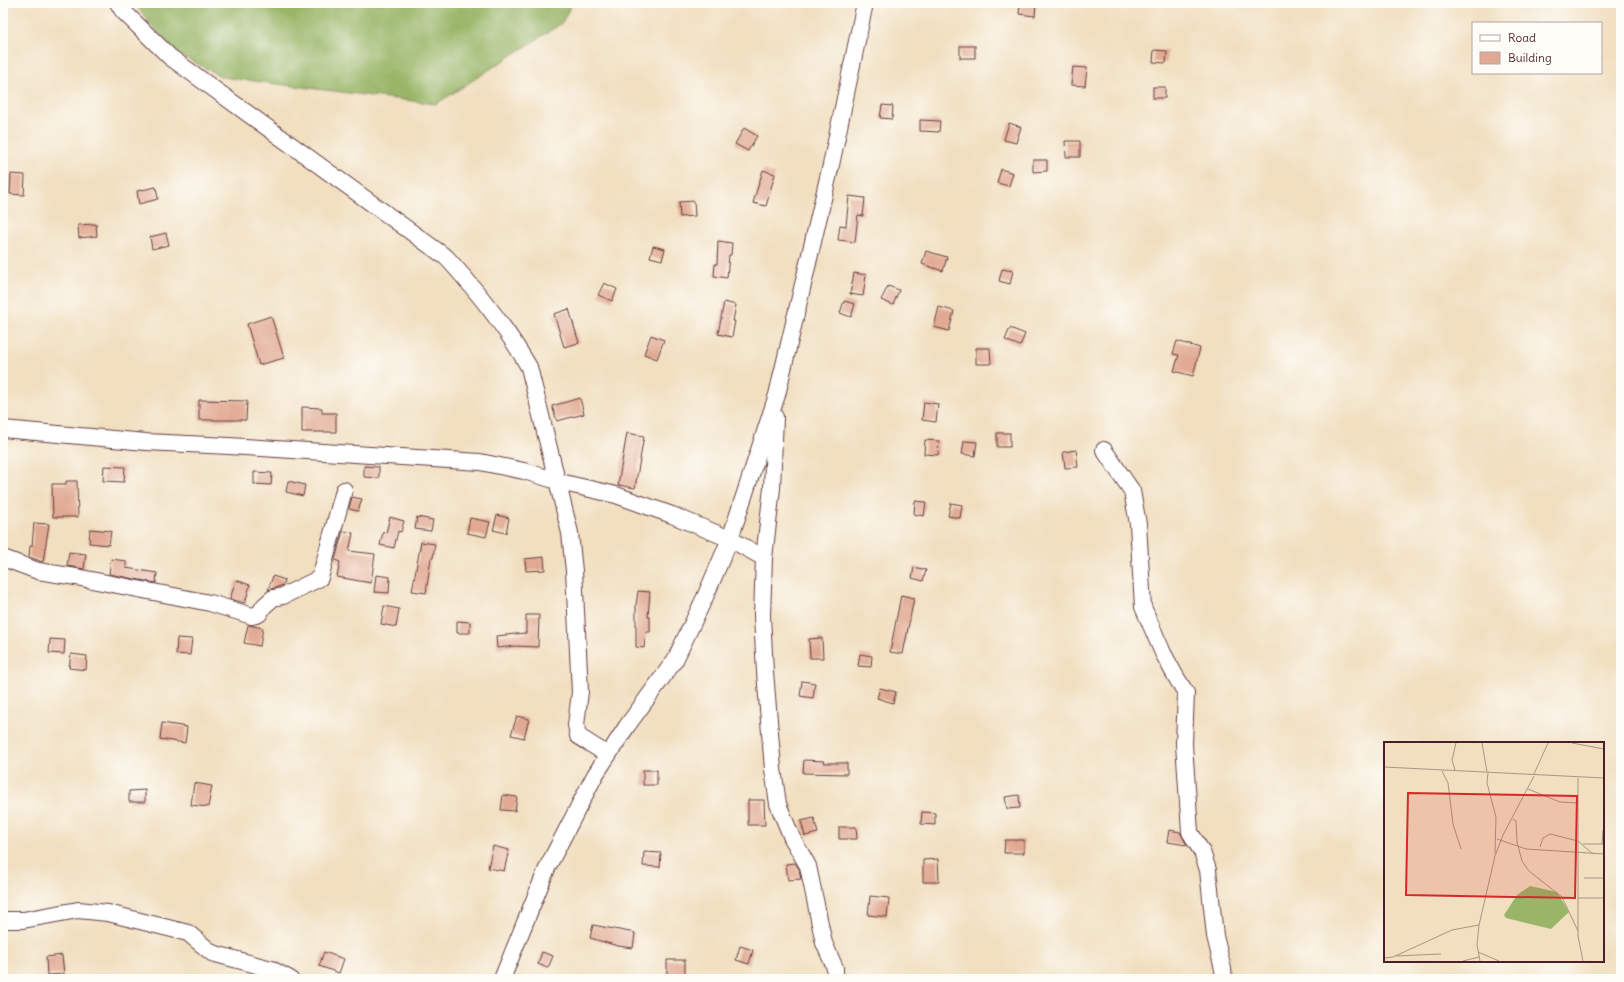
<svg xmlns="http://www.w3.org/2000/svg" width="1624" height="982" font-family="Delius,sans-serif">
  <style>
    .forest { fill: #99b668; stroke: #726a4a }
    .building { fill: #e1a992 }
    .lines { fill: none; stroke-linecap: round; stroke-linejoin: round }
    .minor-casing { stroke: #633c41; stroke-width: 18 }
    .minor { stroke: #fff; stroke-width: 16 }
    .inset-road { fill: none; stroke: #ae9284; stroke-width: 1 }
    .view { fill: #d62828; fill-opacity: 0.15; stroke: #d62828; stroke-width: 2 }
    .inset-edge { fill: none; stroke: #4a1f2b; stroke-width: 2 }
  </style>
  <rect width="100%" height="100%" fill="#fdfcf7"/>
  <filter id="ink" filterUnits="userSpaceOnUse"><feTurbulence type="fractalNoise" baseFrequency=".025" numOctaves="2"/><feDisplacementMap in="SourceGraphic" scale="8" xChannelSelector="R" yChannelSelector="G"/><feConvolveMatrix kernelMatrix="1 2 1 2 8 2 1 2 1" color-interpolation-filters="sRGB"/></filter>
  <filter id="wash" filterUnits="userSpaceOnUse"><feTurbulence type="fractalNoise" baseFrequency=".012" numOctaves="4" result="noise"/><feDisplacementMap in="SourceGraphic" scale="16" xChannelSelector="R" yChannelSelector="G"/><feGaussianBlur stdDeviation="0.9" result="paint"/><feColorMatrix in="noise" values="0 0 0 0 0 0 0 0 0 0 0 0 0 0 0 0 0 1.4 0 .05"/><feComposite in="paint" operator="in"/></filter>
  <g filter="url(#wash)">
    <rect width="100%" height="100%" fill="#f1dfc0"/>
    <path class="forest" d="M 134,3 L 572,3 L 562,23 L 436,104 L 222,77 L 173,51 Z"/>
    <g id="blocks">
      <g class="building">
        <path d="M 1020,3 L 1036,4 L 1035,16 L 1019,14 Z"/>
        <rect x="960" y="46" width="15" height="12"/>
        <path d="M 1154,50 L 1167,51 L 1166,63 L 1153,62 Z"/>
        <path d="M 1073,67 L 1087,68 L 1085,86 L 1071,85 Z"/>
        <rect x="1153" y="87" width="12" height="11"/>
        <path d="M 882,105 L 893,106 L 892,119 L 880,118 Z"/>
        <path d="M 920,120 L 940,121 L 939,132 L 920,131 Z"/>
        <path d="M 1009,123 L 1021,127 L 1016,143 L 1004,140 Z"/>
        <path d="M 744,128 L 757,136 L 748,151 L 735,144 Z"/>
        <path d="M 1065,141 L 1080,141 L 1080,157 L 1066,157 Z"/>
        <path d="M 1033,160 L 1047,160 L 1047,171 L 1033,172 Z"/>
        <path d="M 1001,169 L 1013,173 L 1009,186 L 997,183 Z"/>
        <path d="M 763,170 L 775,174 L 766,206 L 753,203 Z"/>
        <path d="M 11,174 L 25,175 L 24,195 L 10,194 Z"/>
        <path d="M 156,187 L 158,199 L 139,204 L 137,191 Z"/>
        <path d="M 849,196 L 865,198 L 863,216 L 858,215 L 855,242 L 838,240 L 840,225 L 846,226 Z"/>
        <path d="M 694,201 L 695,216 L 680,217 L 679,202 Z"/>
        <path d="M 96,224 L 97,236 L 79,238 L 78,225 Z"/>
        <path d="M 166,233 L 169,245 L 152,249 L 150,237 Z"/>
        <path d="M 718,241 L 732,243 L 731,255 L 729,255 L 727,278 L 714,276 L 715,264 L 717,264 Z"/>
        <path d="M 653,246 L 665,249 L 662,260 L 650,257 Z"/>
        <path d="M 926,251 L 947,257 L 943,271 L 922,264 Z"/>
        <path d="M 1002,269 L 1013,271 L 1010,284 L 999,281 Z"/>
        <path d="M 854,273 L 866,275 L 863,296 L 850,294 Z"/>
        <path d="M 604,283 L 617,289 L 612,301 L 598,295 Z"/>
        <path d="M 888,286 L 899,290 L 893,305 L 881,300 Z"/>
        <path d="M 844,301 L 855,304 L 851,317 L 840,313 Z"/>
        <path d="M 724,302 L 736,305 L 733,321 L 735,321 L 732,337 L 718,334 Z"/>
        <path d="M 939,307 L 954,311 L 949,331 L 934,327 Z"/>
        <path d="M 569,309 L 579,343 L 564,347 L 554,314 Z"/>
        <path d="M 271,316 L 284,358 L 259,365 L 247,324 Z"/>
        <path d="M 1010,328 L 1025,334 L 1020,346 L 1005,340 Z"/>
        <path d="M 651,335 L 664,340 L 657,359 L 644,354 Z"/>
        <path d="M 1177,341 L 1200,348 L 1193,376 L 1174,371 L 1179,355 L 1173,354 Z"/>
        <path d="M 976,348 L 990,348 L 991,364 L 976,364 Z"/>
        <path d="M 580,398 L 584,414 L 557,421 L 552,406 Z"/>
        <path d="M 199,400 L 247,401 L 246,420 L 199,420 Z"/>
        <path d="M 924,402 L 938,404 L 936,422 L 922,420 Z"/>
        <path d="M 302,407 L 322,408 L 322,413 L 336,413 L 336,432 L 302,432 Z"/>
        <path d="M 627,433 L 644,436 L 635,488 L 618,485 Z"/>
        <rect x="997" y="433" width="13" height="14"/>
        <path d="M 925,440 L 939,441 L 938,455 L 924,454 Z"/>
        <path d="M 964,441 L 977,442 L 975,456 L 962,454 Z"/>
        <path d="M 1076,450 L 1078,467 L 1065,468 L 1063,452 Z"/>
        <path d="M 104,466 L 125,467 L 124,482 L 103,481 Z"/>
        <path d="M 364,466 L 379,467 L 379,478 L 364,477 Z"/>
        <path d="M 254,472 L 272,473 L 271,485 L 254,484 Z"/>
        <path d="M 66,481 L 77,481 L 78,517 L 53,517 L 52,484 L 66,484 Z"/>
        <path d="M 288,481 L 305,485 L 303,496 L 286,492 Z"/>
        <path d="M 352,497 L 362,499 L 358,511 L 349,509 Z"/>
        <path d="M 915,501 L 926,502 L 924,516 L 914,514 Z"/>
        <path d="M 951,503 L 962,505 L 960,518 L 948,516 Z"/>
        <path d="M 497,515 L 509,518 L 506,533 L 493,530 Z"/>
        <path d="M 390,517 L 404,521 L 401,532 L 398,531 L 394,548 L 380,545 L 383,532 L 386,533 Z"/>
        <path d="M 417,517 L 433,520 L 431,531 L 415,529 Z"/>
        <path d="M 470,518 L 490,522 L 486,537 L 467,533 Z"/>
        <path d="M 34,523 L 49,524 L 43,562 L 29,557 L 30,546 L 32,546 Z"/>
        <path d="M 90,529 L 111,531 L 109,545 L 89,543 Z"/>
        <path d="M 343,531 L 353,533 L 349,551 L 375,554 L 371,583 L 337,577 L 340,562 L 335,560 Z"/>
        <path d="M 421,542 L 435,544 L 433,558 L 431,558 L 426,593 L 412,591 Z"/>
        <path d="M 69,552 L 86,554 L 84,569 L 67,566 Z"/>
        <path d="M 544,557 L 545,570 L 526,571 L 525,559 Z"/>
        <path d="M 111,559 L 126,561 L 126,568 L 157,573 L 156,583 L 109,574 Z"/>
        <path d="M 914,567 L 926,570 L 923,581 L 912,578 Z"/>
        <path d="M 376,575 L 390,577 L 389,593 L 374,592 Z"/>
        <path d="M 273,576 L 285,580 L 283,585 L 268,590 Z"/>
        <path d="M 236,580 L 250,585 L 245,603 L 230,599 Z"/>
        <path d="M 638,591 L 650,592 L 648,617 L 650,617 L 650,632 L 646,632 L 644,648 L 636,647 L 636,605 Z"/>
        <path d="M 901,595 L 914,598 L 903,654 L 890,652 Z"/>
        <path d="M 384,606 L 399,609 L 396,627 L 381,624 Z"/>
        <path d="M 526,615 L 539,615 L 538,647 L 516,646 L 497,648 L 496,636 L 526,633 Z"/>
        <path d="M 457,621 L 470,622 L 470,633 L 457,633 Z"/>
        <path d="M 248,625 L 263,628 L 260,646 L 244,643 Z"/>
        <path d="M 177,638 L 192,639 L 190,655 L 176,654 Z"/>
        <path d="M 822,638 L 823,658 L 810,658 L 809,639 Z"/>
        <path d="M 50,639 L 65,640 L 64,654 L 49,653 Z"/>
        <path d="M 71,654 L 87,656 L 86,670 L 69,668 Z"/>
        <path d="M 860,654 L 872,656 L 871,667 L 858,666 Z"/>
        <path d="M 802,681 L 815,683 L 813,698 L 800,696 Z"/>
        <path d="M 880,688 L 896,692 L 893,703 L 877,698 Z"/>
        <path d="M 517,716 L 529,719 L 524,738 L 511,735 Z"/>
        <path d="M 162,723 L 187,727 L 185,743 L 160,739 Z"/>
        <path d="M 804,760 L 824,761 L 824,763 L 847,763 L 847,774 L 803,773 Z"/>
        <rect x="643" y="770" width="14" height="15"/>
        <path d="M 194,783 L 212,786 L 208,807 L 191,805 Z"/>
        <path d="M 145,790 L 145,802 L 129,802 L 129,791 Z"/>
        <path d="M 503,795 L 517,797 L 515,811 L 501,810 Z"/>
        <path d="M 1019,795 L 1020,808 L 1007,809 L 1005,797 Z"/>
        <path d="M 748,800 L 764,800 L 765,825 L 748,825 Z"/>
        <path d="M 922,812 L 935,813 L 935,825 L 921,824 Z"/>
        <path d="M 814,818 L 818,833 L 805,836 L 801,821 Z"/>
        <path d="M 839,827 L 856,827 L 857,839 L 839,839 Z"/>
        <path d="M 1169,830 L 1180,832 L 1187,845 L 1167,842 Z"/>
        <path d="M 1005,840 L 1024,840 L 1024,853 L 1004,853 Z"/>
        <path d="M 493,846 L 509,850 L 504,871 L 488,868 Z"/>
        <path d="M 644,852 L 661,853 L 660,867 L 643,866 Z"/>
        <path d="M 938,859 L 939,882 L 923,882 L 923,860 Z"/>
        <path d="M 795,863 L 799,869 L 801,879 L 788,880 L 786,864 Z"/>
        <path d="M 870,896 L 889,898 L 887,917 L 868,915 Z"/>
        <path d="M 593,925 L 635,933 L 633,948 L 618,946 L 590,938 Z"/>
        <path d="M 740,946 L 753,950 L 749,964 L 736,960 Z"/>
        <path d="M 324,952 L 344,959 L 339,973 L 319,966 Z"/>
        <path d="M 542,952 L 553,956 L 548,968 L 538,964 Z"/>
        <path d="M 62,955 L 64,974 L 47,975 L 46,957 Z"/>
        <path d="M 667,960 L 685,960 L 685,975 L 667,976 Z"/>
      </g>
    </g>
  </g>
  <g filter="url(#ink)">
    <use href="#blocks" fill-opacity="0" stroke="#633c41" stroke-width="1"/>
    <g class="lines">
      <defs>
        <g id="minor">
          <path d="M 118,3 L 123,11 L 170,57 L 447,258 C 477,291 506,327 529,367 L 570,533 L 574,571 L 580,692 L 576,725 L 578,736 L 608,755"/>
          <path d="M 775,417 L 772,488 L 764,558 L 762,616 L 765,672 L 773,769 L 778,804 L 792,838 L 808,866 L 824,943 L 835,968 L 835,979"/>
          <path d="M 3,429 L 146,442 L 229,446 L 480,462 L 524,471 L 564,483 L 616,495 L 672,515 L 730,539 L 764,558"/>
          <path d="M 1104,450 L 1132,491 L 1138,524 L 1143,607 L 1163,653 L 1176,677 L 1186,693 L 1184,744 L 1190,832 L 1202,852 L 1208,870 L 1215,936 L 1223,969 L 1224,979"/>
          <path d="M 3,558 L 38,571 L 76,577 L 210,603 L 252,616 L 259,614 L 264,606 L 273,598 L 283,596 L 320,578 L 344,490"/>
          <path d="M 3,920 L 23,920 L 78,910 L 108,913 L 188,933 L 212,953 L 271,969 L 290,979"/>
          <path d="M 502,979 L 548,866 L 595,775 L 627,726 L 675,660 L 705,597 L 730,539 L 777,395 L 831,165 L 865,3"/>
        </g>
      </defs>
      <use href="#minor" class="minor-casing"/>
      <use href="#minor" class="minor"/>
    </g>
  </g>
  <g transform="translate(1384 742)">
    <rect width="220" height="220" fill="#f1dfc0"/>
    <path d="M 146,144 L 173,150 L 185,170 L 167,187 L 122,176 L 120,173 L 133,153 Z" fill="#99b668"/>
    <path class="inset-road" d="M 98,1 L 103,30M 188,1 L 220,7M 0,25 L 220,36M 71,28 L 68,18 L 72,1M 58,29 L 64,41 L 69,82 L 77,107M 104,31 L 103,41 L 112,75 L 111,111M 150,32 L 164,1M 194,36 L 194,194 L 199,219M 144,47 L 176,60 L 194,61M 129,77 L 132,79 L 133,100 L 138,119 L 145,129 L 178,155 L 194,189M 113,97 L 142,107 L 220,112M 199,102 L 220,102M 218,102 L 219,88M 156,105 L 159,96 L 166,92 L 194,99 L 209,112M 200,136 L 220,136M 194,156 L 220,156M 94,210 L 115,219M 12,214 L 57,212M 0,216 L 9,215 L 68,188 L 95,183M 79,219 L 95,215M 96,219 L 93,203 L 95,183 L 111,114 L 119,93 L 150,34"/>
    <path class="view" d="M 24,51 L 193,54 L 191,156 L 22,153 Z"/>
    <rect width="220" height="220" class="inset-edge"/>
  </g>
  <rect width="1624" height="982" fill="none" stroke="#fdfcf7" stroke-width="16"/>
  <rect x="1472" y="22" width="130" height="52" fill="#fdfcf7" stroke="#b5a4a5"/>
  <rect x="1480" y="35" width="20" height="6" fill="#ffffff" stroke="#b5a4a5"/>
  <text x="1508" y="42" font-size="12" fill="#4a1f2b">Road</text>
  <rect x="1480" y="52" width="20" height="12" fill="#e1a992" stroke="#b5a4a5"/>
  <text x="1508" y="62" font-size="12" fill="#4a1f2b">Building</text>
</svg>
